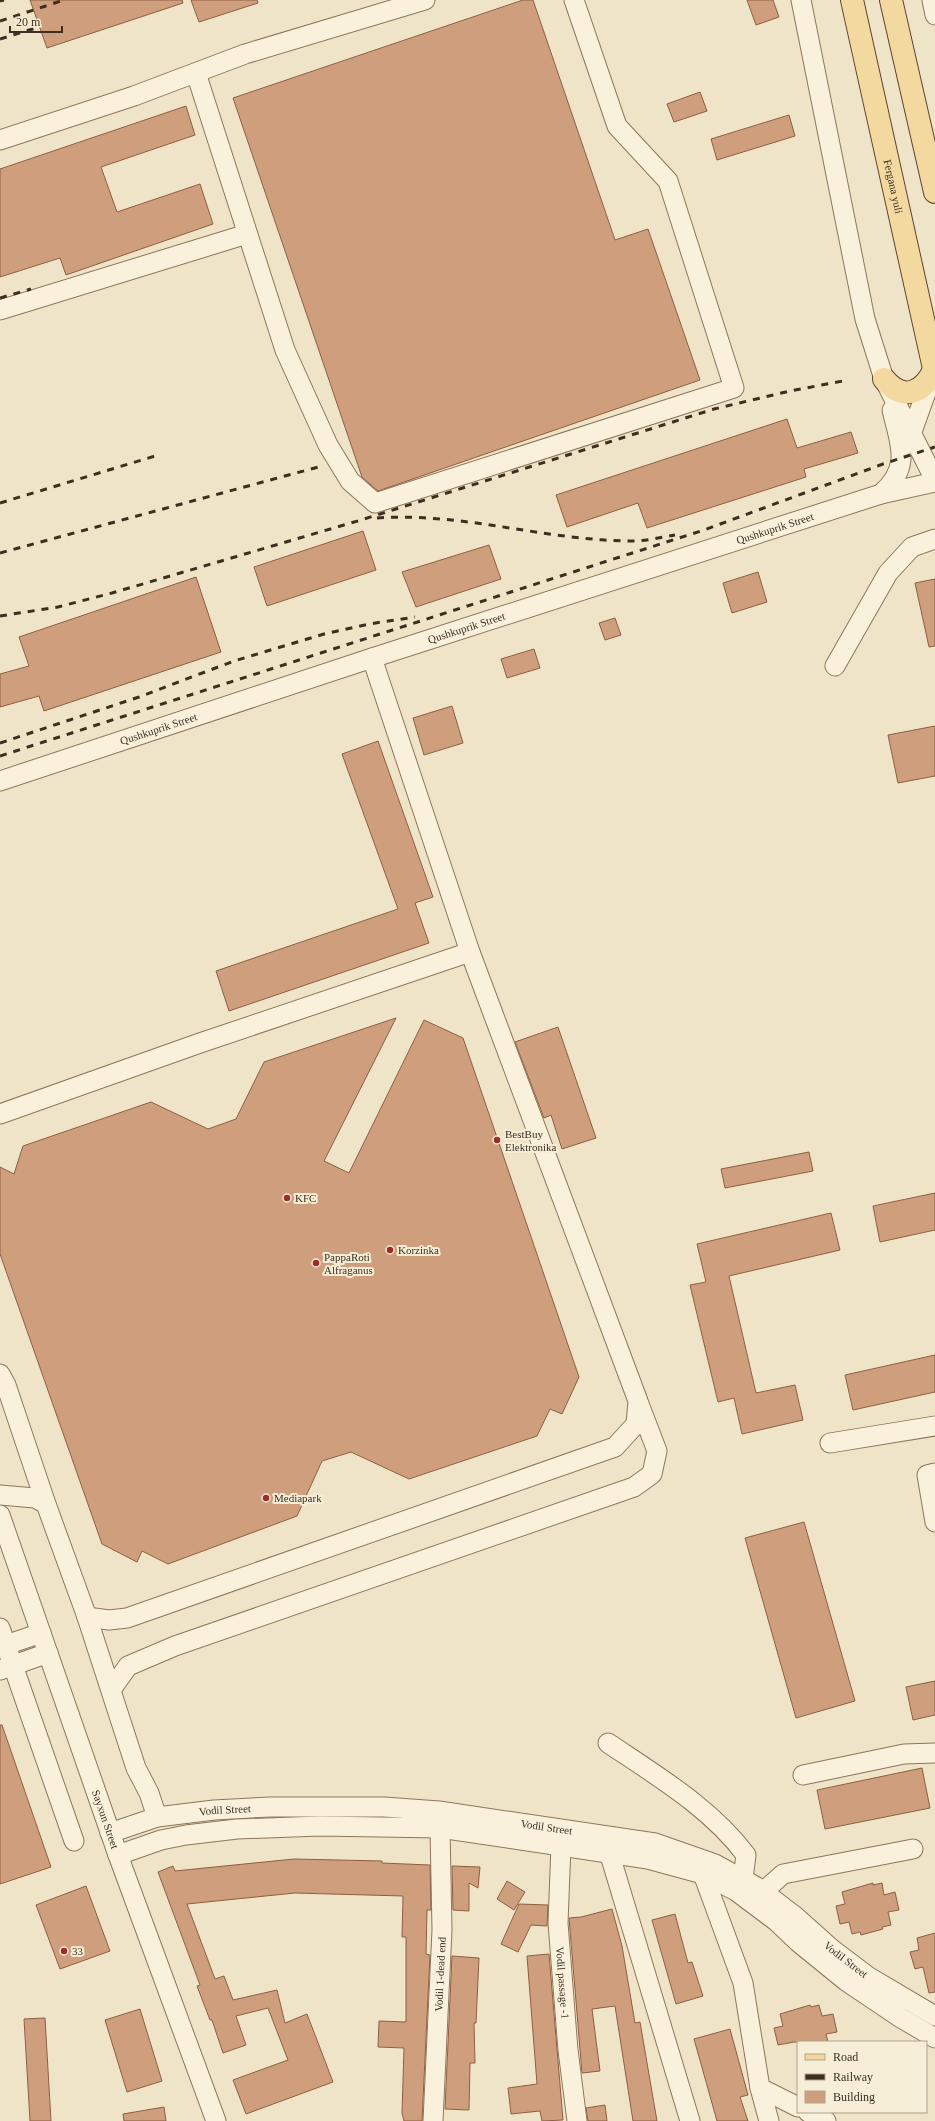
<svg xmlns="http://www.w3.org/2000/svg" width="935" height="2121" font-family="'Times New Roman',serif">
  <style>
    .building { fill: #cf9f7d; stroke: #8d5f41 }
    .lines { fill: none; stroke-linecap: round; stroke-linejoin: round }
    .minor-casing { stroke: #8d765c; stroke-width: 21 }
    .major-casing { stroke: #5b4430; stroke-width: 24 }
    .minor { stroke: #faf1dc; stroke-width: 19 }
    .major { stroke: #f3d9a0; stroke-width: 22 }
    .rail { stroke: #3d2e20; stroke-width: 3; stroke-dasharray: 7 7; stroke-linecap: butt }
    .poi-dot { fill: #9e2a2b; stroke: #f7eed8; stroke-width: 1.5 }
    .labels { text-anchor: middle; dominant-baseline: central; stroke-width: 4; stroke-linejoin: round; paint-order: stroke }
    .street-label { font-size: 11px; fill: #3d2e20; stroke: #f7eed8 }
    .poi-label { font-size: 11px; fill: #3d2e20; stroke: #f7eed8; text-anchor: start }
  </style>
  <rect width="100%" height="100%" fill="#f0e4c8"/>
  <g class="building">
    <path d="M 30,0 L 182,0 L 183,3 L 47,48 Z"/>
    <path d="M 191,0 L 257,0 L 258,3 L 199,22 Z"/>
    <path d="M 523,0 L 533,0 L 615,240 L 648,229 L 700,380 L 378,491 L 362,477 L 233,98 Z"/>
    <path d="M 747,0 L 773,0 L 779,17 L 756,25 Z"/>
    <path d="M 700,92 L 707,111 L 674,122 L 667,104 Z"/>
    <path d="M 186,106 L 195,135 L 101,167 L 117,212 L 200,184 L 213,224 L 66,275 L 60,258 L 0,277 L 0,169 Z"/>
    <path d="M 789,115 L 795,136 L 717,160 L 711,139 Z"/>
    <path d="M 787,419 L 797,448 L 851,432 L 858,453 L 804,469 L 806,477 L 647,528 L 638,503 L 567,527 L 556,495 Z"/>
    <path d="M 363,531 L 376,570 L 267,606 L 254,567 Z"/>
    <path d="M 489,545 L 501,579 L 416,607 L 402,572 Z"/>
    <path d="M 758,572 L 767,602 L 732,613 L 723,583 Z"/>
    <path d="M 196,577 L 221,652 L 44,711 L 39,696 L 0,707 L 0,674 L 29,666 L 19,637 Z"/>
    <path d="M 935,579 L 935,646 L 929,647 L 915,583 Z"/>
    <path d="M 615,618 L 621,635 L 605,640 L 599,623 Z"/>
    <path d="M 534,649 L 540,668 L 507,678 L 501,659 Z"/>
    <path d="M 452,706 L 463,743 L 424,755 L 413,718 Z"/>
    <path d="M 935,726 L 935,776 L 898,783 L 888,735 Z"/>
    <path d="M 378,741 L 433,897 L 415,903 L 429,943 L 229,1011 L 216,971 L 398,909 L 342,754 Z"/>
    <path d="M 396,1018 L 324,1161 L 349,1173 L 424,1020 L 463,1038 L 579,1377 L 562,1414 L 550,1409 L 537,1436 L 409,1479 L 351,1452 L 322,1461 L 297,1516 L 168,1564 L 142,1551 L 137,1562 L 102,1544 L 0,1254 L 0,1167 L 14,1174 L 23,1146 L 151,1102 L 208,1129 L 236,1119 L 264,1062 Z"/>
    <path d="M 558,1027 L 596,1138 L 562,1149 L 551,1115 L 544,1118 L 515,1042 Z"/>
    <path d="M 809,1152 L 813,1171 L 725,1188 L 721,1169 Z"/>
    <path d="M 935,1193 L 935,1230 L 880,1242 L 873,1206 Z"/>
    <path d="M 831,1213 L 840,1250 L 729,1276 L 756,1393 L 795,1385 L 803,1420 L 742,1434 L 734,1398 L 718,1402 L 690,1285 L 706,1282 L 697,1244 Z"/>
    <path d="M 935,1355 L 935,1392 L 853,1410 L 845,1375 Z"/>
    <path d="M 804,1522 L 855,1701 L 796,1718 L 745,1538 Z"/>
    <path d="M 935,1681 L 935,1715 L 913,1720 L 906,1687 Z"/>
    <path d="M 0,1725 L 2,1725 L 51,1867 L 0,1884 Z"/>
    <path d="M 922,1768 L 930,1808 L 825,1829 L 817,1790 Z"/>
    <path d="M 294,1859 L 382,1861 L 382,1863 L 430,1865 L 431,1910 L 427,1910 L 426,1954 L 430,1955 L 422,2121 L 404,2121 L 402,2113 L 404,2048 L 378,2047 L 379,2021 L 406,2022 L 406,1937 L 402,1937 L 403,1896 L 295,1893 L 187,1904 L 215,1979 L 224,1976 L 233,2000 L 277,1990 L 285,2023 L 307,2014 L 333,2082 L 246,2114 L 233,2080 L 288,2060 L 268,2008 L 236,2016 L 246,2045 L 223,2053 L 212,2020 L 210,2020 L 197,1986 L 200,1985 L 158,1872 L 173,1866 L 175,1871 Z"/>
    <path d="M 452,1866 L 480,1867 L 478,1888 L 469,1883 L 469,1911 L 453,1910 Z"/>
    <path d="M 507,1881 L 525,1892 L 514,1910 L 497,1899 Z"/>
    <path d="M 873,1883 L 873,1885 L 882,1883 L 884,1895 L 895,1892 L 899,1910 L 888,1912 L 891,1925 L 882,1927 L 883,1929 L 861,1935 L 860,1932 L 852,1934 L 849,1922 L 840,1924 L 836,1906 L 845,1904 L 842,1892 Z"/>
    <path d="M 86,1886 L 110,1951 L 60,1969 L 36,1905 Z"/>
    <path d="M 519,1904 L 548,1905 L 547,1926 L 531,1925 L 518,1952 L 501,1944 Z"/>
    <path d="M 612,1909 L 622,1946 L 635,2023 L 640,2022 L 657,2121 L 633,2121 L 615,2006 L 592,2009 L 600,2071 L 582,2073 L 569,1918 L 581,1917 Z"/>
    <path d="M 675,1914 L 688,1963 L 692,1962 L 703,1996 L 676,2004 L 652,1920 Z"/>
    <path d="M 935,1933 L 935,1992 L 929,1993 L 923,1967 L 915,1969 L 910,1952 L 919,1950 L 917,1938 Z"/>
    <path d="M 549,1954 L 563,2120 L 542,2121 L 540,2111 L 511,2114 L 508,2088 L 537,2084 L 527,1956 Z"/>
    <path d="M 452,1956 L 479,1958 L 476,2023 L 474,2023 L 475,2063 L 470,2063 L 469,2110 L 445,2109 Z"/>
    <path d="M 810,2005 L 811,2007 L 819,2005 L 822,2016 L 833,2014 L 837,2032 L 826,2034 L 828,2042 L 794,2042 L 778,2045 L 774,2028 L 783,2026 L 780,2014 Z"/>
    <path d="M 140,2009 L 162,2081 L 127,2092 L 105,2020 Z"/>
    <path d="M 45,2018 L 51,2121 L 30,2121 L 24,2019 Z"/>
    <path d="M 730,2029 L 748,2095 L 740,2097 L 748,2121 L 717,2121 L 694,2039 Z"/>
    <path d="M 605,2105 L 607,2121 L 588,2121 L 586,2108 Z"/>
    <path d="M 164,2107 L 166,2121 L 124,2121 L 123,2114 Z"/>
  </g>
  <g class="lines">
    <defs>
      <g id="minor">
        <path d="M 801,0 L 865,319 L 884,379 L 935,480"/>
        <path d="M 932,0 L 935,15"/>
        <path d="M 196,73 L 285,350 L 328,445 L 350,481 L 375,503 L 734,388 L 668,181 L 617,126 L 574,0"/>
        <path d="M 0,140 L 134,96 L 245,54 L 425,0"/>
        <path d="M 0,310 L 247,234"/>
        <path d="M 909,440 L 933,373"/>
        <path d="M 881,494 C 912,467 900,444 892,410"/>
        <path d="M 835,666 L 888,573 L 912,547 L 935,539"/>
        <path id="s1" d="M 0,781 L 372,658 L 881,494 L 935,482"/>
        <path d="M 0,1114 L 200,1043 L 470,952"/>
        <path d="M 0,1374 L 6,1385 L 46,1504"/>
        <path d="M 830,1443 L 935,1426"/>
        <path d="M 935,1473 L 927,1475 L 935,1522"/>
        <path d="M 0,1495 L 35,1498 L 46,1504 L 87,1617 L 109,1620 L 127,1618 L 615,1447 L 636,1424 L 638,1401 L 470,952 L 372,658"/>
        <path id="s2" d="M 0,1515 L 118,1855 L 216,2121"/>
        <path d="M 87,1617 L 136,1768 L 149,1793 L 157,1817"/>
        <path d="M 0,1628 L 74,1841"/>
        <path d="M 0,1647 L 41,1633"/>
        <path d="M 0,1670 L 48,1653"/>
        <path d="M 111,1690 L 128,1666 L 175,1646 L 634,1487 L 652,1474 L 657,1451 L 639,1404"/>
        <path d="M 608,1743 C 657,1776 711,1808 746,1855 L 743,1879"/>
        <path d="M 803,1775 L 904,1754 L 935,1753"/>
        <path id="s3" d="M 110,1833 L 157,1817 L 214,1810 L 270,1807 L 384,1807 L 439,1811 L 655,1843 L 715,1864 L 757,1887 L 795,1916 L 832,1949 L 869,1977 L 935,2016"/>
        <path id="s4" d="M 561,1845 L 558,1923 L 568,2050 L 577,2121"/>
        <path d="M 609,1852 L 690,2121"/>
        <path d="M 118,1855 L 161,1840 L 186,1835 L 237,1829 L 320,1826 L 440,1828 L 648,1859 L 703,1874 L 736,1891 L 776,1921 L 798,1942 L 846,1981 L 901,2018 L 935,2038"/>
        <path d="M 703,1874 L 743,1983 L 760,2088 L 798,2107"/>
        <path d="M 763,1892 L 783,1874 L 913,1849"/>
        <path d="M 760,2088 L 769,2121"/>
        <path d="M 808,2112 L 826,2121"/>
        <path id="s5" d="M 433,2121 L 442,1930 L 440,1828"/>
      </g>
      <g id="major">
        <path id="s6" d="M 852,0 L 935,373"/>
        <path d="M 891,0 L 935,192"/>
        <path d="M 884,379 C 903,402 923,393 934,370"/>
      </g>
    </defs>
    <use href="#minor" class="minor-casing"/>
    <use href="#major" class="major-casing"/>
    <use href="#minor" class="minor"/>
    <use href="#major" class="major"/>
    <g class="rail">
      <path d="M 0,1 L 4,0"/>
      <path d="M 0,21 L 64,0"/>
      <path d="M 0,39 L 39,27"/>
      <path d="M 0,298 L 31,289"/>
      <path d="M 0,503 L 155,456"/>
      <path d="M 377,518 C 463,512 547,541 633,541 C 647,541 661,537 675,535"/>
      <path d="M 0,553 L 322,466"/>
      <path d="M 0,616 L 58,607 L 112,593 L 361,520 L 714,409 L 790,391 L 848,380"/>
      <path d="M 0,743 L 139,697 L 234,661 L 324,634 L 369,624 L 415,617"/>
      <path d="M 0,756 L 704,530 L 883,464 L 935,447"/>
    </g>
  </g>
  <g class="poi-dot">
    <circle cx="497" cy="1140" r="4"/>
    <circle cx="287" cy="1198" r="4"/>
    <circle cx="390" cy="1250" r="4"/>
    <circle cx="316" cy="1263" r="4"/>
    <circle cx="266" cy="1498" r="4"/>
    <circle cx="64" cy="1951" r="4"/>
  </g>
  <g class="labels">
    <g class="street-label">
      <text stroke="none"><textPath href="#s6" startOffset="191">Fergana yuli</textPath></text>
      <text stroke="none"><textPath href="#s1" startOffset="815">Qushkuprik Street</textPath></text>
      <text stroke="none"><textPath href="#s1" startOffset="491">Qushkuprik Street</textPath></text>
      <text stroke="none"><textPath href="#s1" startOffset="167">Qushkuprik Street</textPath></text>
      <text stroke="none"><textPath href="#s3" startOffset="118">Vodil Street</textPath></text>
      <text stroke="none"><textPath href="#s2" startOffset="322">Sayxun Street</textPath></text>
      <text stroke="none"><textPath href="#s3" startOffset="441">Vodil Street</textPath></text>
      <text stroke="none"><textPath href="#s3" startOffset="777">Vodil Street</textPath></text>
      <text stroke="none"><textPath href="#s5" startOffset="147">Vodil 1-dead end</textPath></text>
      <text stroke="none"><textPath href="#s4" startOffset="138">Vodil passage -1</textPath></text>
    </g>
    <g class="poi-label">
      <text x="505" y="1134">BestBuy<tspan x="505" dy="13">Elektronika</tspan></text>
      <text x="295" y="1198">KFC</text>
      <text x="398" y="1250">Korzinka</text>
      <text x="324" y="1257">PappaRoti<tspan x="324" dy="13">Alfraganus</tspan></text>
      <text x="274" y="1498">Mediapark</text>
      <text x="72" y="1951">33</text>
    </g>
  </g>
  <rect x="797" y="2041" width="130" height="72" fill="#f7eed8" stroke="#ada18e"/>
  <rect x="805" y="2054" width="20" height="6" fill="#f3d9a0" stroke="#ada18e"/>
  <text x="833" y="2061" font-size="12" fill="#3d2e20">Road</text>
  <rect x="805" y="2074" width="20" height="6" fill="#3d2e20" stroke="#ada18e"/>
  <text x="833" y="2081" font-size="12" fill="#3d2e20">Railway</text>
  <rect x="805" y="2091" width="20" height="12" fill="#cf9f7d" stroke="#ada18e"/>
  <text x="833" y="2101" font-size="12" fill="#3d2e20">Building</text>
  <path d="M10 26v6h52v-6" fill="none" stroke="#3d2e20" stroke-width="2"/>
  <text x="16" y="26" font-size="12" fill="#3d2e20" stroke="#f7eed8" stroke-width="3" paint-order="stroke">20 m</text>
</svg>
